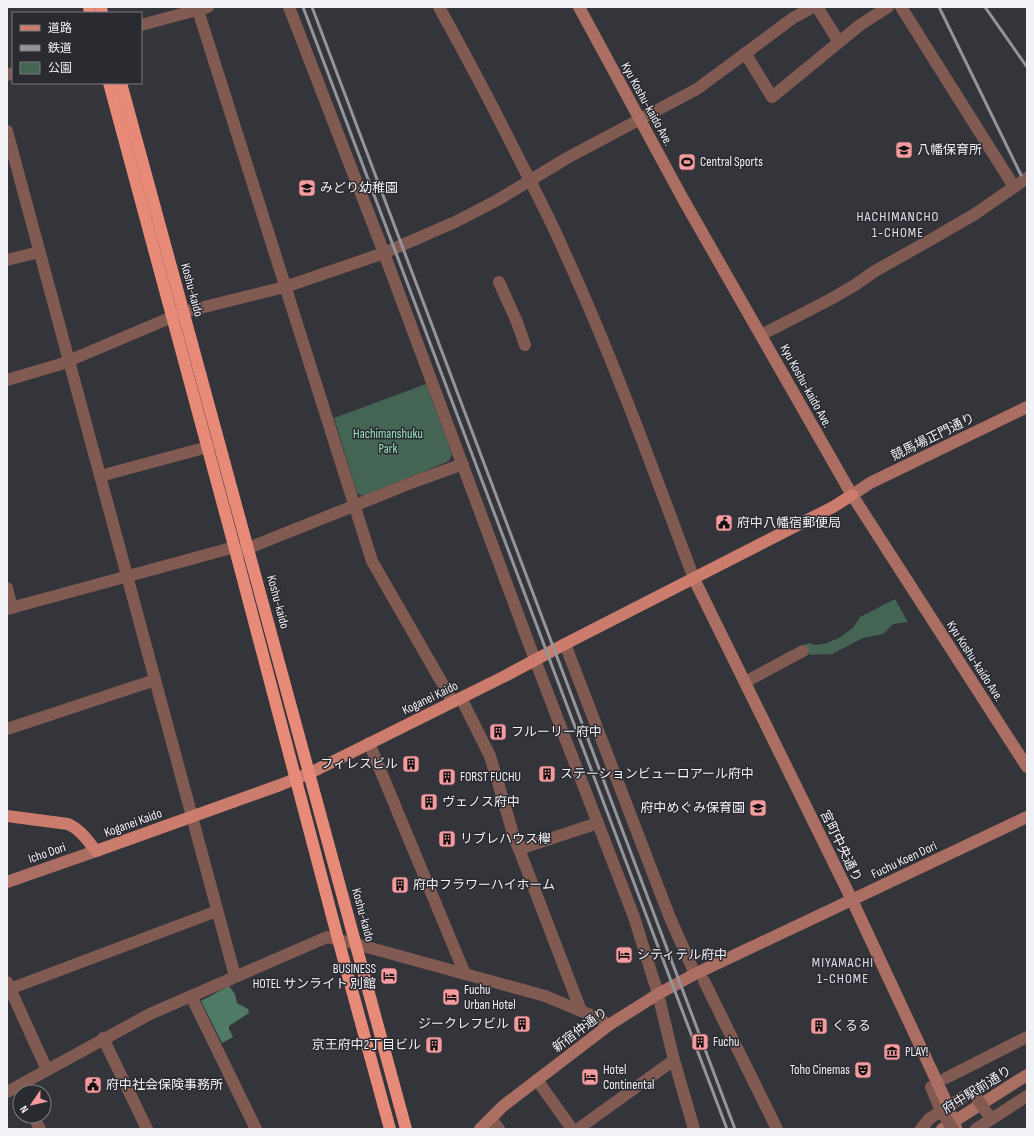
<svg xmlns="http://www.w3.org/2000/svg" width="1034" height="1136" font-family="'Sofia Sans Condensed','Noto Sans JP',sans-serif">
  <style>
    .green { fill: #446454 }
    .forest { fill: #4f7a65 }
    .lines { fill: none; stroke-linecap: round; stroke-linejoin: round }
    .street { stroke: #815a52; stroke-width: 12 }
    .secondary { stroke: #ab6e62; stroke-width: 12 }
    .primary { stroke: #cb7c6d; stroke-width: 12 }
    .highway { stroke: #e88a78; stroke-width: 12 }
    .rail { stroke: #94949a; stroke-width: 3 }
    .street-bridge { stroke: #815a52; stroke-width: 12 }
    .labels { text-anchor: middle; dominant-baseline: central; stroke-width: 3; stroke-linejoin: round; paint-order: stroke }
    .street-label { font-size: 13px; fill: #f2f1f6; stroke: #2a2a31 }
    .poi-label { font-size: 13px; fill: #f2f1f6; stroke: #2a2a31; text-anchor: start }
    .park-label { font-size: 13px; fill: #98e1be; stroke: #2a2a31 }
    .neighbourhood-label { font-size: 14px; letter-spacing: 1px; fill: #e1e0ea; stroke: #2a2a31 }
  </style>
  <rect width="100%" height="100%" fill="#34343b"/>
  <g class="green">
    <path d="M 426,384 L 452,454 L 449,461 L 363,496 L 357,493 L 334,418 Z"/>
    <path d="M 895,599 L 908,622 L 893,624 L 883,634 L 863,638 L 832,654 L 810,655 L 804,645 L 810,643 L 815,645 L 824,644 L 839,638 L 853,628 L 860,617 Z"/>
  </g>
  <path class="forest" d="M 229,986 L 235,994 L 237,1003 L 248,1009 L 249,1013 L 229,1026 L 229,1029 L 233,1037 L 222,1043 L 201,1001 Z"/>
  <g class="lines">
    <g class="street">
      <path d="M 197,7 L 372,561 L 453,702"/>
      <path d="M 289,7 L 384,253 L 535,660 L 634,917 L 658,994 L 674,1060 L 694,1129"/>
      <path d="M 439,7 C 465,54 490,101 514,149 C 531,183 549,216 564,251 C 613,358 653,469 694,579"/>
      <path d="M 817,7 L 839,42"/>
      <path d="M 901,7 L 1011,182 L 1013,188"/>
      <path d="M 141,25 L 208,7"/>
      <path d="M 745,53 L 772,97 L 860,25 L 888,7"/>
      <path d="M 7,75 L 13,73"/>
      <path d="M 7,131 L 235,976"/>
      <path d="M 7,260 L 39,252"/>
      <path d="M 499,282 L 517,322 L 525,345"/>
      <path d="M 761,335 L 831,299 L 855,285 L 875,271 L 932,239 L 975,214 L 1027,178"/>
      <path d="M 7,380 L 61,364 L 184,312 L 285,287 L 384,253 L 455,222 L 496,201 L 567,158 L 697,89 L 793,18 L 813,7"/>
      <path d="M 100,476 L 208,447"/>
      <path d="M 236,553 L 416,481 L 463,464"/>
      <path d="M 7,588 L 12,608"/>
      <path d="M 7,609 L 235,547"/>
      <path d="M 565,644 L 670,918 L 695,974"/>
      <path d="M 745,682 L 803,651"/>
      <path d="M 461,698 L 490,756 L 515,840 L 519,849"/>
      <path d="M 7,729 L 155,680"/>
      <path d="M 369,743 L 465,974"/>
      <path d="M 704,981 L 777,1129"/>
      <path d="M 7,982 L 47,1070"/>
      <path d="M 7,990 L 217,911"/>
      <path d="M 191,996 L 256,1129"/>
      <path d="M 581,1011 L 519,849 L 598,823"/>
      <path d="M 103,1038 L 147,1129"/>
      <path d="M 946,1078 L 1027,1037"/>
      <path d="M 537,1080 L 572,1129"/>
      <path d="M 7,1092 L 150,1014 L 327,937 L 356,944 L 545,996 L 598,1018 L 609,1025"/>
      <path d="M 33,1116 L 40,1129"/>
      <path d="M 491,1118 L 499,1129"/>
      <path d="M 578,1129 L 674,1060"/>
      <path d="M 921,1129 L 929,1119 L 941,1111 L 931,1087"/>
      <path d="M 976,1129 L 1027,1096"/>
    </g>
    <g class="secondary">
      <path d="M 579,7 L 683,199 L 852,495 L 1027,767"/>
      <path d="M 852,495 L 870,483 L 1027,407"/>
      <path d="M 694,579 L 852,900 L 944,1097 L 956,1128"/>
      <path d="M 7,882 L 96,851"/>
      <path d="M 480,1129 L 503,1106 L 609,1025 L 658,994 L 695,974 L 1027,817"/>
      <path d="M 942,1129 L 1027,1075"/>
    </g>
    <path class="primary" d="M 7,816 L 68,824 C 80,829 88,841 96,851 L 280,785 L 310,773 L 505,676 L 565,644 L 833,507 L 852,495"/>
    <g class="highway">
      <path d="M 89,7 L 90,13"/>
      <path d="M 101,7 L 102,13"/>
      <path d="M 109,83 L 236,553 L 338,939 L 390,1129"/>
      <path d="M 121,83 L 406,1129"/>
    </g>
    <g class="rail">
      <path d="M 303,7 L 727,1129"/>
      <path d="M 312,7 L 735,1129"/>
      <path d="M 939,7 L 1021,175"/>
      <path d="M 985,7 L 1027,67"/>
    </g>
    <path class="street-bridge" d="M 953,1129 L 941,1111 L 972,1091 L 991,1119"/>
  </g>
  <defs>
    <symbol id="school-square" viewBox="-11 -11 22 22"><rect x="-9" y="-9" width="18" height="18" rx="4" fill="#f49b9f" stroke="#2a2a31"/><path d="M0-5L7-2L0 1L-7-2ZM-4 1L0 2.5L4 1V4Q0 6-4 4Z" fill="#111"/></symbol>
    <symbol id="stadium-square" viewBox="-11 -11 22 22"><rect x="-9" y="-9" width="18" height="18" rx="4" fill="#f49b9f" stroke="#2a2a31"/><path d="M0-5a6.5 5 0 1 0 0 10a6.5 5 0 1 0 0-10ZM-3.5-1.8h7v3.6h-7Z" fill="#111"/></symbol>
    <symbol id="civic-square" viewBox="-11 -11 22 22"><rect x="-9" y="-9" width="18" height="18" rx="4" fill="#f49b9f" stroke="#2a2a31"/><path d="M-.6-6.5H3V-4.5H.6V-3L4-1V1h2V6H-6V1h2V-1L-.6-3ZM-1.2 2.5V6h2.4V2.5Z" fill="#111"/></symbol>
    <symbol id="building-square" viewBox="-11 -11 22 22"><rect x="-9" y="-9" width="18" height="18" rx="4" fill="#f49b9f" stroke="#2a2a31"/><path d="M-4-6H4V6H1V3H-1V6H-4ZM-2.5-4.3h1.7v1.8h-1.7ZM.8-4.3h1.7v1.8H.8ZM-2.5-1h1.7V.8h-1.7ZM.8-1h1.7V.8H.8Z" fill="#111"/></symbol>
    <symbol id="hotel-square" viewBox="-11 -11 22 22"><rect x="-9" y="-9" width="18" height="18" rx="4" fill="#f49b9f" stroke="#2a2a31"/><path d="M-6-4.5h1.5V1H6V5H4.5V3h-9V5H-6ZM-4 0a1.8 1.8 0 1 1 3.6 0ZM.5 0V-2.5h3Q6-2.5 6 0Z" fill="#111"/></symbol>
    <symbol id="museum-square" viewBox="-11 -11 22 22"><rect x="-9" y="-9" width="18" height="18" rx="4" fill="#f49b9f" stroke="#2a2a31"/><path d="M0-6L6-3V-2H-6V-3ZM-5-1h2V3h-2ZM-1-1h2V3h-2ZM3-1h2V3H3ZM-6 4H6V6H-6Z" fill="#111"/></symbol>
    <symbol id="theatre-square" viewBox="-11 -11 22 22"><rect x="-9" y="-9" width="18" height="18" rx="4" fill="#f49b9f" stroke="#2a2a31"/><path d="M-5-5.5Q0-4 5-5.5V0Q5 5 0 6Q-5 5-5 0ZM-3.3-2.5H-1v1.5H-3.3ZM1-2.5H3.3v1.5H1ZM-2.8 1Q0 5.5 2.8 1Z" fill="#111"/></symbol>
  </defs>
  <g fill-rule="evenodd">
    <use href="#school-square" x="894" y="140" width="20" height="20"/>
    <use href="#stadium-square" x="677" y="152" width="20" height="20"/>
    <use href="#school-square" x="297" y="178" width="20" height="20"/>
    <use href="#civic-square" x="714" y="513" width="20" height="20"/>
    <use href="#building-square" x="488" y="722" width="20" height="20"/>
    <use href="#building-square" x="401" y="754" width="20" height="20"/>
    <use href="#building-square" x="537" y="764" width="20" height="20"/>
    <use href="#building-square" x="437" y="767" width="20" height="20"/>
    <use href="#building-square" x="419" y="792" width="20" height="20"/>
    <use href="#school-square" x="748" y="798" width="20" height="20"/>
    <use href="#building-square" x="437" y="829" width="20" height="20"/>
    <use href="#building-square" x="390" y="875" width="20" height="20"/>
    <use href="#hotel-square" x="614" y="945" width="20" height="20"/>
    <use href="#hotel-square" x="379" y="966" width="20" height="20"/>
    <use href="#hotel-square" x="441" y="987" width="20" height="20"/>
    <use href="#building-square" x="512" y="1014" width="20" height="20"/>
    <use href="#building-square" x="809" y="1016" width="20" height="20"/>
    <use href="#building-square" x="690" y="1032" width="20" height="20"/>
    <use href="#building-square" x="424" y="1035" width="20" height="20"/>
    <use href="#museum-square" x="882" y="1042" width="20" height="20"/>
    <use href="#theatre-square" x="853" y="1060" width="20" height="20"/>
    <use href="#hotel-square" x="580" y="1067" width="20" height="20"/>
    <use href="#civic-square" x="83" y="1075" width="20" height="20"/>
  </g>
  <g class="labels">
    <g class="street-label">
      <text transform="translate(647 104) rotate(61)">Kyu Koshu-kaido Ave.</text>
      <text transform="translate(192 290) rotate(75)">Koshu-kaido</text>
      <text transform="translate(806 386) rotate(61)">Kyu Koshu-kaido Ave.</text>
      <text transform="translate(933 437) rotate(-26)">競馬場正門通り</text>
      <text transform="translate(278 602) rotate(75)">Koshu-kaido</text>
      <text transform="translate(975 661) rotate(57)">Kyu Koshu-kaido Ave.</text>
      <text transform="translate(430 698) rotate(-26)">Koganei Kaido</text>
      <text transform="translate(133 823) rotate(-20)">Koganei Kaido</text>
      <text transform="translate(841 846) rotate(64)">宮町中央通り</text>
      <text transform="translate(47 853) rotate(-19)">Icho Dori</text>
      <text transform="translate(904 860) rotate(-25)">Fuchu Koen Dori</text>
      <text transform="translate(363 915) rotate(75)">Koshu-kaido</text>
      <text transform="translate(580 1030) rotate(-37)">新宿仲通り</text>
      <text transform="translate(977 1090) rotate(-32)">府中駅前通り</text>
    </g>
    <g class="poi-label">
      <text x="917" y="150">八幡保育所</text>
      <text x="700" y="162">Central Sports</text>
      <text x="320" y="188">みどり幼稚園</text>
      <text x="737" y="523">府中八幡宿郵便局</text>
      <text x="511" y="732">フルーリー府中</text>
      <text x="398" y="764" text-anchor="end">フィレスビル</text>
      <text x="560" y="774">ステーションビューロアール府中</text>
      <text x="460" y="777">FORST FUCHU</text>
      <text x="442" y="802">ヴェノス府中</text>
      <text x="745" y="808" text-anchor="end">府中めぐみ保育園</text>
      <text x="460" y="839">リブレハウス欅</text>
      <text x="413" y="885">府中フラワーハイホーム</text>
      <text x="637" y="955">シティテル府中</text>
      <text x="376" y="969" text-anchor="end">BUSINESS<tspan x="376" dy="15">HOTEL サンライト 別館</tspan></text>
      <text x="464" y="990">Fuchu<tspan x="464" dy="15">Urban Hotel</tspan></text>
      <text x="509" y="1024" text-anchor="end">ジークレフビル</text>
      <text x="832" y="1026">くるる</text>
      <text x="713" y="1042">Fuchu</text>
      <text x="421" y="1045" text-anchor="end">京王府中2丁目ビル</text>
      <text x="905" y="1052">PLAY!</text>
      <text x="603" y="1070">Hotel<tspan x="603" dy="15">Continental</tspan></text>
      <text x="850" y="1070" text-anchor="end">Toho Cinemas</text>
      <text x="106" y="1085">府中社会保険事務所</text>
    </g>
    <g class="park-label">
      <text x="388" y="434">Hachimanshuku<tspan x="388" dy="15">Park</tspan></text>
    </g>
    <g class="neighbourhood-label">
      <text x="898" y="216">HACHIMANCHO<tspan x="898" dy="16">1-CHOME</tspan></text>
      <text x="843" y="962">MIYAMACHI<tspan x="843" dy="16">1-CHOME</tspan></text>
    </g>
  </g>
  <rect width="1034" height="1136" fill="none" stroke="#f2f1f6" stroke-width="16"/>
  <rect x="12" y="12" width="130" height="72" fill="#2a2a31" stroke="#7a7a80"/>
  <rect x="20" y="25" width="20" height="6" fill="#cb7c6d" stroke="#7a7a80"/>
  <text x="48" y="32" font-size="12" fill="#f2f1f6">道路</text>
  <rect x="20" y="45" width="20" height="6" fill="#94949a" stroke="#7a7a80"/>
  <text x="48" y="52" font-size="12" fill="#f2f1f6">鉄道</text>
  <rect x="20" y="62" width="20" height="12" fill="#446454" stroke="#7a7a80"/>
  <text x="48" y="72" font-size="12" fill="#f2f1f6">公園</text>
  <g transform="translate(32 1104) rotate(236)"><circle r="19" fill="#2a2a31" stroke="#7a7a80"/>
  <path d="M0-3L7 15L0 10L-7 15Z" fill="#f49b9f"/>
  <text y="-6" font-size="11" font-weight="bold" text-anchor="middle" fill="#f2f1f6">N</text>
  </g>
</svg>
